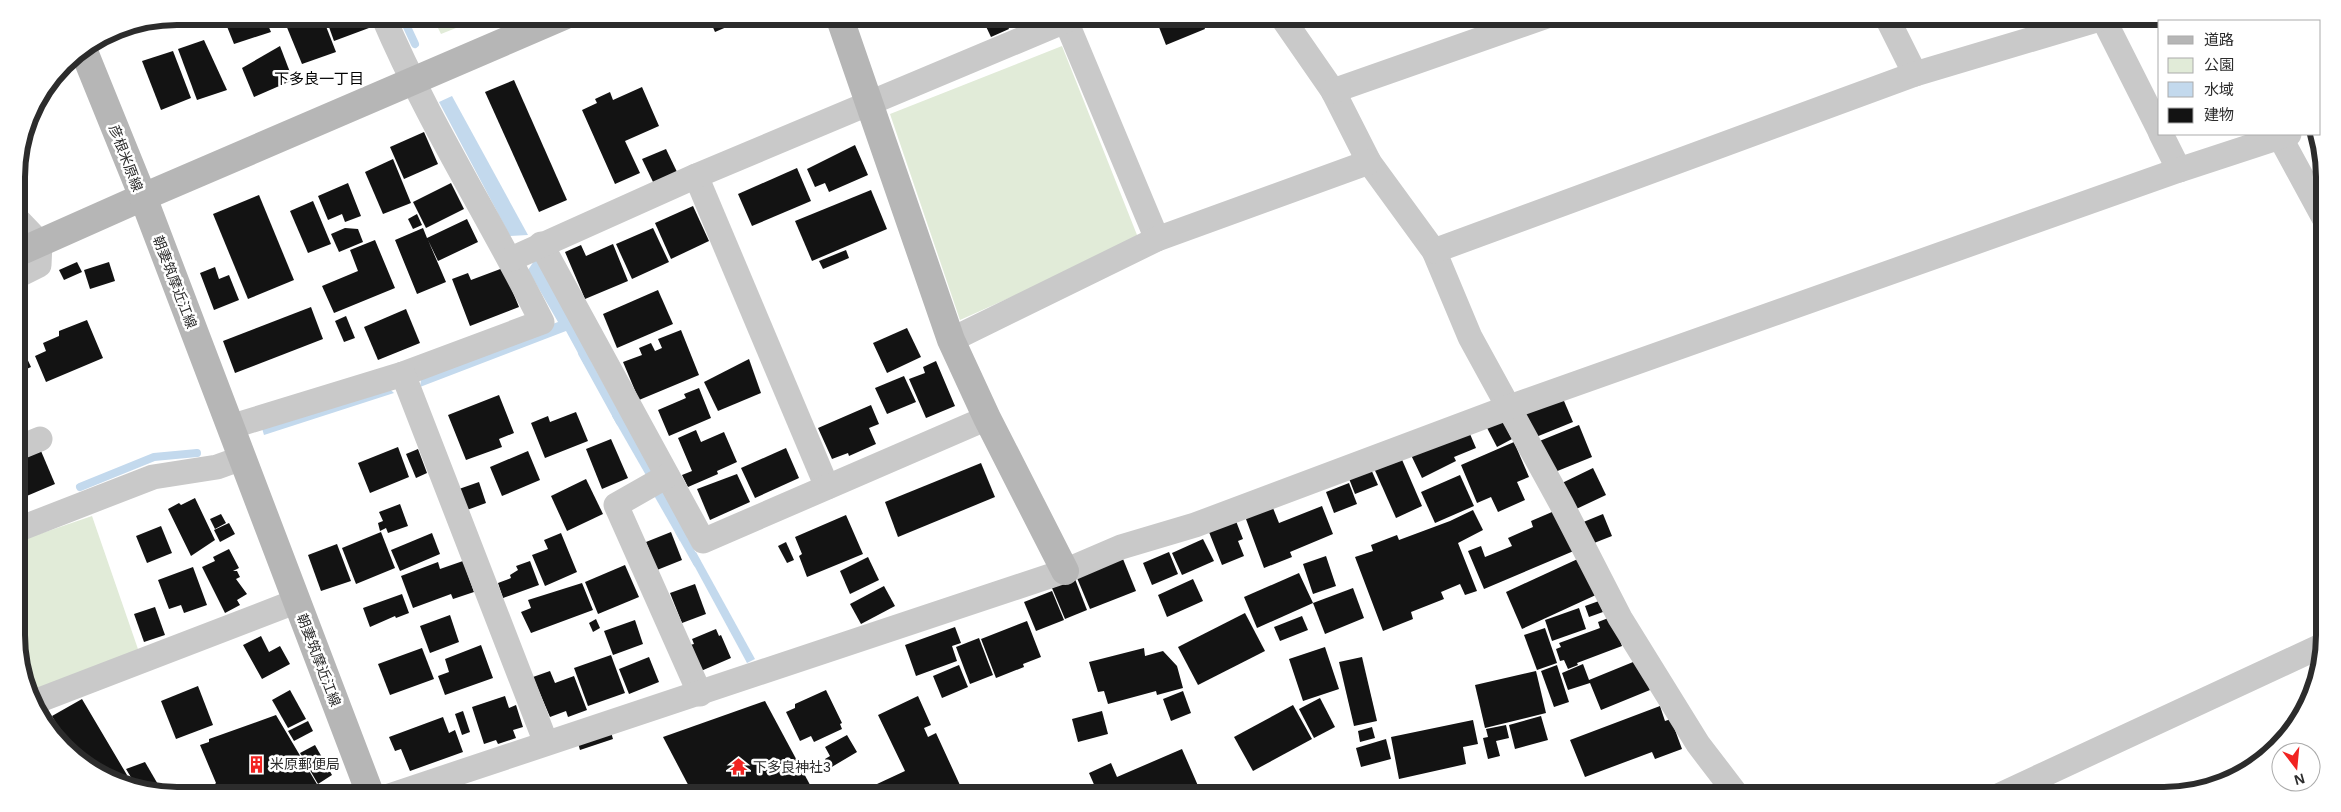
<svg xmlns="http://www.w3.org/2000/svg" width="2341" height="812" font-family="Arial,'Noto Sans JP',sans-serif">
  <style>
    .green { fill: #e1ebd8 }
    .water { fill: #c3d9ed }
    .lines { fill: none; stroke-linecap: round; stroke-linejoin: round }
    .stream { stroke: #c3d9ed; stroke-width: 8 }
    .building { fill: #131313 }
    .street { stroke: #c9c9c9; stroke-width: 25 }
    .secondary { stroke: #b6b6b6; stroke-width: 28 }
    .labels { text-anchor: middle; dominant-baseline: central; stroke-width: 5; stroke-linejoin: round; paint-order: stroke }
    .street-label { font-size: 14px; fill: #2c2c2c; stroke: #fff }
    .poi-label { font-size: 14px; fill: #2c2c2c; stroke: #fff; text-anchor: start }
    .neighbourhood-label { font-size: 15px; fill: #000; stroke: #fff }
    .rim { fill: none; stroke: #2c2c2c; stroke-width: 6 }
  </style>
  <rect width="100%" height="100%" fill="#fff"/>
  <g class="green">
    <path d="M 432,16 L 486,16 L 441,34 Z"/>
    <path d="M 1062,46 L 1139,240 L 960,320 L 890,114 Z"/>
    <path d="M 92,516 L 139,652 L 32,692 L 19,666 L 19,541 Z"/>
  </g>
  <g class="water">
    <path d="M 452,96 L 528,235 L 510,236 L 439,102 Z"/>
    <path d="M 538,255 L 594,359 L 584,364 L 566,331 L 420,387 L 422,372 L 558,322 L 528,270 Z"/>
    <path d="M 385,385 L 394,393 L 264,435 L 261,425 Z"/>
    <path d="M 621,411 L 655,473 L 647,477 L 612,416 Z"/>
    <path d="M 661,487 L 688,536 L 680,541 L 652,492 Z"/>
    <path d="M 696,552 L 755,659 L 747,663 L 689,556 Z"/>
  </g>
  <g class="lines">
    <g class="stream">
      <path d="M 402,16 L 415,44"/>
      <path d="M 582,353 L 620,422"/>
      <path d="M 80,487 L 154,457 L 197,453"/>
      <path d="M 679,531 L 697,563"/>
    </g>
  </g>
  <g class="building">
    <path d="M 228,16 L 264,16 L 271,32 L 234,44 L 224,19 Z"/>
    <path d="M 310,16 L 322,16 L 336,52 L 302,64 L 286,25 Z"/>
    <path d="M 325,16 L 373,16 L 377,25 L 334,41 Z"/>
    <path d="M 708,16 L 752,16 L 715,32 Z"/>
    <path d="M 981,16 L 1003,16 L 1009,29 L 991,37 Z"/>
    <path d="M 1157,16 L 1200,16 L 1205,29 L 1166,45 L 1155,17 Z"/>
    <path d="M 1211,16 L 1233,16 L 1209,25 L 1207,20 L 1212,18 Z"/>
    <path d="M 204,40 L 227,90 L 197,100 L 178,49 Z"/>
    <path d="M 280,46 L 293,80 L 254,97 L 242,68 Z"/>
    <path d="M 173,51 L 191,98 L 161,110 L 142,61 Z"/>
    <path d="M 514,80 L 567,200 L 539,212 L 485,92 Z"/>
    <path d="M 642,87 L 659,126 L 625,141 L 640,173 L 615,184 L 582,110 L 597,103 L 595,99 L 610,92 L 613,100 Z"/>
    <path d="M 424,132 L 438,164 L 404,179 L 390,147 Z"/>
    <path d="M 855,145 L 868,175 L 829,192 L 825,183 L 815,187 L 807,169 Z"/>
    <path d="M 666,149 L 678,174 L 654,184 L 642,159 Z"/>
    <path d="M 393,159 L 411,203 L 383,214 L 365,172 Z"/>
    <path d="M 797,168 L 811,201 L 752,226 L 738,194 Z"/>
    <path d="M 348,183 L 361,216 L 345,222 L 342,214 L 328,220 L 318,196 Z"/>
    <path d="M 451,183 L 464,209 L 426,228 L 413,202 Z"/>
    <path d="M 871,190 L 887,229 L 812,261 L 795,221 Z"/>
    <path d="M 259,195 L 294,280 L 248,299 L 213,214 Z"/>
    <path d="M 313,201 L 331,244 L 308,253 L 290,211 Z"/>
    <path d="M 693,206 L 709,241 L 671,259 L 655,223 Z"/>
    <path d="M 417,214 L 422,225 L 413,229 L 408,219 Z"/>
    <path d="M 467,219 L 478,242 L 438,261 L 428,240 L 446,282 L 417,294 L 395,240 L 423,228 L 427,238 Z"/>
    <path d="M 345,228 L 358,229 L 363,242 L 339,252 L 331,234 Z"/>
    <path d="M 653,228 L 669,262 L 632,279 L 616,244 Z"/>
    <path d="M 375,240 L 395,288 L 334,313 L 322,286 L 358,271 L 350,250 Z"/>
    <path d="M 613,244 L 628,281 L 585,299 L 565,252 L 581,245 L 586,256 Z"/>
    <path d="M 846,250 L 849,258 L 823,269 L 819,261 Z"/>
    <path d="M 77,262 L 82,272 L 64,280 L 59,270 Z"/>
    <path d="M 109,262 L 115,281 L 90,289 L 84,270 Z"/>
    <path d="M 215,267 L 219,279 L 229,275 L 239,300 L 214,310 L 200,273 Z"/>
    <path d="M 503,268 L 519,307 L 470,326 L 452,279 L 468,273 L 471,280 Z"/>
    <path d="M 658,290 L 673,324 L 617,348 L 603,314 Z"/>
    <path d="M 311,307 L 323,339 L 235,373 L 223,341 Z"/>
    <path d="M 406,309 L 420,343 L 378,360 L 364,327 Z"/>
    <path d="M 346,316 L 355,338 L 344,342 L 335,321 Z"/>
    <path d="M 87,320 L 103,358 L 46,382 L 35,356 L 46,351 L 43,343 L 59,336 L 59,331 Z"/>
    <path d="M 907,328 L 921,357 L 887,373 L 873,343 Z"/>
    <path d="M 681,330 L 699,375 L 639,400 L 623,362 L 642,355 L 639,348 L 651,343 L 655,351 L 662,348 L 658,339 Z"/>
    <path d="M 24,352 L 31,367 L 18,373 L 18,355 Z"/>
    <path d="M 749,359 L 761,393 L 718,411 L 704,382 Z"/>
    <path d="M 936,361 L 955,406 L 926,418 L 909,379 L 925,373 L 923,367 Z"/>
    <path d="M 904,376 L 916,402 L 887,414 L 875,388 Z"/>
    <path d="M 699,388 L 711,418 L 669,436 L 658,410 L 686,398 L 684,394 Z"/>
    <path d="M 1561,394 L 1573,422 L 1531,439 L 1519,411 Z"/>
    <path d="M 499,395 L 514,433 L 499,439 L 502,447 L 466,460 L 448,415 Z"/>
    <path d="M 871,405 L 879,424 L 869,428 L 876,444 L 849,456 L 848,453 L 832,459 L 818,428 Z"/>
    <path d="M 576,412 L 588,441 L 545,458 L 531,423 L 548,416 L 550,422 Z"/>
    <path d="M 1500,416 L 1512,439 L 1497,447 L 1485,424 Z"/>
    <path d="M 1579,425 L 1592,457 L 1550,474 L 1537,442 Z"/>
    <path d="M 1467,427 L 1476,448 L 1454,457 L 1456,461 L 1422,478 L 1411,455 Z"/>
    <path d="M 696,430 L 701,442 L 724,432 L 737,462 L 717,471 L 718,474 L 688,487 L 682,475 L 692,471 L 678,438 Z"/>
    <path d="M 611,439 L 628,478 L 602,489 L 586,449 Z"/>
    <path d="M 1514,442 L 1529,477 L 1517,482 L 1525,500 L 1498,512 L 1491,497 L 1477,503 L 1461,465 Z"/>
    <path d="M 398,447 L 409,477 L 370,493 L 358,463 Z"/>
    <path d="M 786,448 L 799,478 L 755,498 L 741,468 Z"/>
    <path d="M 418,449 L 427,473 L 416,478 L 406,454 Z"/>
    <path d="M 41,451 L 55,484 L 22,498 L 18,488 L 18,461 Z"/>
    <path d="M 528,451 L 540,480 L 502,496 L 490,467 Z"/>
    <path d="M 1400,455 L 1422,506 L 1396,518 L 1373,466 Z"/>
    <path d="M 981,463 L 995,497 L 898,537 L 885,502 Z"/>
    <path d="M 1370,467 L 1378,485 L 1355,494 L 1348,476 Z"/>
    <path d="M 1593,468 L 1606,495 L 1572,511 L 1560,484 Z"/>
    <path d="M 737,474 L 750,502 L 710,520 L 697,489 Z"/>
    <path d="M 1460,475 L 1474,506 L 1435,523 L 1421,492 Z"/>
    <path d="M 586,479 L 603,514 L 567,531 L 551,496 Z"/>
    <path d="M 479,482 L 486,503 L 467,510 L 459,489 Z"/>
    <path d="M 1349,483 L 1357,504 L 1334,513 L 1326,492 Z"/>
    <path d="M 195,498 L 215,540 L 191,556 L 168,509 L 179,503 L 181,505 Z"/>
    <path d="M 1271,503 L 1279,523 L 1322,506 L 1333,534 L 1290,552 L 1292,557 L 1264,568 L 1243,511 Z"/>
    <path d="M 400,504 L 408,526 L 388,533 L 386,528 L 380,531 L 378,523 L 383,521 L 379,512 Z"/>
    <path d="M 1559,509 L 1576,550 L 1484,589 L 1468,551 L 1481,546 L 1485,557 L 1512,546 L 1508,538 L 1533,527 L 1531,521 Z"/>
    <path d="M 1473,510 L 1483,530 L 1458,543 L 1477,591 L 1465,595 L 1460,584 L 1441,592 L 1444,599 L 1411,612 L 1413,619 L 1383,631 L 1355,557 L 1373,551 L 1371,545 L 1397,535 L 1399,540 L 1450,521 Z"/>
    <path d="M 221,514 L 226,523 L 215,529 L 210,519 Z"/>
    <path d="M 1603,514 L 1612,536 L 1589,545 L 1581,523 Z"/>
    <path d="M 846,515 L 863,554 L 807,577 L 799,556 L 802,554 L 795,537 Z"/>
    <path d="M 1234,516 L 1243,539 L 1238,541 L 1244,556 L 1222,565 L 1207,527 Z"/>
    <path d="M 229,523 L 235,534 L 220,542 L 214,530 Z"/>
    <path d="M 161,526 L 172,553 L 147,563 L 136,536 Z"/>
    <path d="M 381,532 L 395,568 L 356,584 L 342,548 Z"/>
    <path d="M 671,532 L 682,560 L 657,570 L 646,542 Z"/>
    <path d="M 432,533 L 440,554 L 400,571 L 391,550 Z"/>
    <path d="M 561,533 L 577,572 L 545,586 L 532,555 L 548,549 L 544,540 Z"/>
    <path d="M 1203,539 L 1214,561 L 1182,575 L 1172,553 Z"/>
    <path d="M 786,542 L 794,560 L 787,563 L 778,546 Z"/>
    <path d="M 337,544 L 351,581 L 321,591 L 308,555 Z"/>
    <path d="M 229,549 L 239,568 L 233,571 L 237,571 L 240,577 L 236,579 L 247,594 L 237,600 L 240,605 L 225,613 L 202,567 L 215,561 L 213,557 Z"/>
    <path d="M 1169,552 L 1178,574 L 1152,585 L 1143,563 Z"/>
    <path d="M 1326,556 L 1336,586 L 1313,594 L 1303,564 Z"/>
    <path d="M 868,557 L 879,580 L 850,594 L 840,571 Z"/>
    <path d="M 1582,557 L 1598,594 L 1522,629 L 1506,592 Z"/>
    <path d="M 1123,559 L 1136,591 L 1090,609 L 1077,578 Z"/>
    <path d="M 463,561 L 474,592 L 453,599 L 451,594 L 413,608 L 401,576 L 438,562 L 440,569 Z"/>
    <path d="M 530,561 L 539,585 L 503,598 L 498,583 L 511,578 L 510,575 L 518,570 L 516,566 Z"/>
    <path d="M 625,565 L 639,597 L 598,614 L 585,582 Z"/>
    <path d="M 193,567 L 207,605 L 184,613 L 181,605 L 169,609 L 158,580 Z"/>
    <path d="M 1299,573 L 1313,603 L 1257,628 L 1244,597 Z"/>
    <path d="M 1075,579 L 1087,610 L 1065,619 L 1052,588 Z"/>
    <path d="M 1193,579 L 1203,601 L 1167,617 L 1158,595 Z"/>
    <path d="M 582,583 L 593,610 L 531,633 L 521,612 L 531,608 L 528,600 Z"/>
    <path d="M 695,584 L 706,614 L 682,623 L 670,593 Z"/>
    <path d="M 884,586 L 895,606 L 861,624 L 850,604 Z"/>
    <path d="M 1353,588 L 1364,618 L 1325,634 L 1313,603 Z"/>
    <path d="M 1052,591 L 1064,620 L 1036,631 L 1024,602 Z"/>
    <path d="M 402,594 L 409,613 L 396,618 L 395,616 L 370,627 L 363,608 Z"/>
    <path d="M 1599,601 L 1603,612 L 1589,617 L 1585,606 Z"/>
    <path d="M 155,607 L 165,635 L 144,642 L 134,614 Z"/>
    <path d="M 1579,608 L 1586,629 L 1552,641 L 1545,620 Z"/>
    <path d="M 1245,613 L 1265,651 L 1198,685 L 1178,647 Z"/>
    <path d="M 450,615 L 459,642 L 430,653 L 420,626 Z"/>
    <path d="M 1302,616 L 1308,630 L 1280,641 L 1274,627 Z"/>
    <path d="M 1611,617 L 1622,646 L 1577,663 L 1578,665 L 1568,669 L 1564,660 L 1560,661 L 1556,649 L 1561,647 L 1559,643 L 1600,628 L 1598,622 Z"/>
    <path d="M 596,619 L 600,628 L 593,632 L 589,623 Z"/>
    <path d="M 635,620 L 643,644 L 613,655 L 604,631 Z"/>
    <path d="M 1027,621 L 1041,657 L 1023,664 L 1024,667 L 996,678 L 981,639 Z"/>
    <path d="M 955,627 L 961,643 L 952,646 L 957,661 L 916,676 L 905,645 Z"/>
    <path d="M 1545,628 L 1557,663 L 1537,670 L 1524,635 Z"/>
    <path d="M 716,629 L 719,636 L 721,635 L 731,658 L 701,671 L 690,645 L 694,644 L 692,639 Z"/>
    <path d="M 261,636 L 269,652 L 280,646 L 290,664 L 262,679 L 243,645 Z"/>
    <path d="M 979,638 L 993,675 L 970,684 L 956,647 Z"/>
    <path d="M 481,645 L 493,678 L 445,695 L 438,676 L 449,672 L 445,659 Z"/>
    <path d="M 1325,647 L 1339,689 L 1303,701 L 1289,659 Z"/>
    <path d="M 422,648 L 434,679 L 390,695 L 378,664 Z"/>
    <path d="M 1144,648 L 1145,656 L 1163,651 L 1177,666 L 1183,688 L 1157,695 L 1156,691 L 1108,704 L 1104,691 L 1098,692 L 1089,662 Z"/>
    <path d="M 611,655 L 625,693 L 588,706 L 574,668 Z"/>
    <path d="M 649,657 L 659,682 L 629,694 L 619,669 Z"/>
    <path d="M 1362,657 L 1377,721 L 1354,726 L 1339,662 Z"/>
    <path d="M 1638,660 L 1650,690 L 1601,710 L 1590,683 L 1568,690 L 1562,673 L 1583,664 L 1589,680 Z"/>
    <path d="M 959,665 L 968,687 L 942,698 L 933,676 Z"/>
    <path d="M 1557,665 L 1569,702 L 1554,707 L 1541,671 Z"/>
    <path d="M 550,671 L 555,683 L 574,676 L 587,710 L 568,717 L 566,711 L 550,717 L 533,677 Z"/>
    <path d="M 1536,671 L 1546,713 L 1485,728 L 1475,685 Z"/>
    <path d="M 198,686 L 213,725 L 176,739 L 161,701 Z"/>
    <path d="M 290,690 L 306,719 L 288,728 L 272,700 Z"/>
    <path d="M 826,690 L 842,723 L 840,724 L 842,729 L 814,742 L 811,736 L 800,741 L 786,712 L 795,708 L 795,704 Z"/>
    <path d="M 1183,691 L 1191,713 L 1171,721 L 1163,699 Z"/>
    <path d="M 505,696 L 509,708 L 516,705 L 523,727 L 513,730 L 516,738 L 498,744 L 496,740 L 484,744 L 472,707 Z"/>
    <path d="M 918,696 L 931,725 L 924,728 L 928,737 L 936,733 L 965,796 L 882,796 L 877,784 L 905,771 L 878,715 Z"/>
    <path d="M 1320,698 L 1335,727 L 1314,738 L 1299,709 Z"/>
    <path d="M 82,699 L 127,775 L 116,781 L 84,760 L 77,748 L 72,751 L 52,716 Z"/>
    <path d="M 765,701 L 816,796 L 694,796 L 663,737 Z"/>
    <path d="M 1293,705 L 1312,739 L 1253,771 L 1234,737 Z"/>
    <path d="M 1660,706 L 1665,721 L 1671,719 L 1682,749 L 1655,759 L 1652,752 L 1585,777 L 1570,740 Z"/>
    <path d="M 463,711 L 470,732 L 462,735 L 455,714 Z"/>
    <path d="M 1102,711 L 1108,734 L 1078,742 L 1072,719 Z"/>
    <path d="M 276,715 L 324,796 L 215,796 L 212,787 L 216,783 L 200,745 L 209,742 L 209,739 Z"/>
    <path d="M 1541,716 L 1548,740 L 1515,749 L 1509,725 Z"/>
    <path d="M 443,717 L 449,733 L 455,730 L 463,752 L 410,771 L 401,749 L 395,751 L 389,737 Z"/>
    <path d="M 1473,720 L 1478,744 L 1463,747 L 1466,764 L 1399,779 L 1391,737 Z"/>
    <path d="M 308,721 L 313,731 L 294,741 L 288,731 Z"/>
    <path d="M 1506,725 L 1509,738 L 1496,741 L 1500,756 L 1488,759 L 1483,738 L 1488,737 L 1486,729 Z"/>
    <path d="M 1372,727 L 1375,738 L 1360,742 L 1358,731 Z"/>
    <path d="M 610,729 L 613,739 L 580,750 L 577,740 Z"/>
    <path d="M 847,735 L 857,752 L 830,768 L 825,759 L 830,756 L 825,747 Z"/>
    <path d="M 1386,739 L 1391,759 L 1361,767 L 1356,748 Z"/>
    <path d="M 315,745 L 332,775 L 318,784 L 300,753 Z"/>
    <path d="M 1182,749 L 1199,788 L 1181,796 L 1099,796 L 1089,773 L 1111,763 L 1117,777 Z"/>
    <path d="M 145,762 L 163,793 L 138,789 L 126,769 Z"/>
    <path d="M 1442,789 L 1444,796 L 1421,796 L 1421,795 Z"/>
  </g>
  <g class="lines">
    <g class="street">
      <path d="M 383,16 C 428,122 491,220 542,322 L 403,374"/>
      <path d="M 1281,16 L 1333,91 L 1369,162 L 1434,251 L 1470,337 L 1561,503 L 1620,618 L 1698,744 L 1737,795"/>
      <path d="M 1886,16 L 1915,74"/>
      <path d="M 2102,16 L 2160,131"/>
      <path d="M 1066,21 L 1157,239"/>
      <path d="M 1333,91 L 1547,16"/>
      <path d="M 2161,134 L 2179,170"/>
      <path d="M 2280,137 L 2324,218"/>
      <path d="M 696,176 L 827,487"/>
      <path d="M 17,223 L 20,222 L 40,243 L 39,265 L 17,276"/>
      <path d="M 541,244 L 703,541 L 987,418"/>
      <path d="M 1434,251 L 1915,74 L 2103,18"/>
      <path d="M 511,259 L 696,176 L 1077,16"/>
      <path d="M 951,340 L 1157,239 L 1369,162"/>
      <path d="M 230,427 L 403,374 L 546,743"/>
      <path d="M 18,448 L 40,439"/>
      <path d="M 667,476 L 616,505 L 700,694"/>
      <path d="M 19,529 L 153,477 L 217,467 L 242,458"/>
      <path d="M 37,701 L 297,601"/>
      <path d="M 2000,795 L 2323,645"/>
      <path d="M 389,796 L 1065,571 L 1121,547 L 1195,525 L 1507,408 L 2179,170 L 2289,134"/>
    </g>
    <g class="secondary">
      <path d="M 839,16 L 951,340 L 987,418 L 1065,571"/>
      <path d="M 17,253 L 143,197 L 83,49"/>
      <path d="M 371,796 L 143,197 L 564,16"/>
    </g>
  </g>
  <defs>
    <symbol id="building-bare" viewBox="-9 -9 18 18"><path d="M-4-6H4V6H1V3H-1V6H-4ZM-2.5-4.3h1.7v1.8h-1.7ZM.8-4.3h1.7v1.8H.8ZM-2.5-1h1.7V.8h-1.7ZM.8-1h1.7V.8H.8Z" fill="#f12321" stroke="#fff" stroke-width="2.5" paint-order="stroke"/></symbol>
    <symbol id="temple-bare" viewBox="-9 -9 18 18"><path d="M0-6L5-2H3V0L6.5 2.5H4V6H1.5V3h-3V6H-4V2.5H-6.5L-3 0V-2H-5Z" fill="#f12321" stroke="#fff" stroke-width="2.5" paint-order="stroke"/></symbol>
  </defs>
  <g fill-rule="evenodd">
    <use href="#building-bare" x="244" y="752" width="25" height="25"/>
    <use href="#temple-bare" x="726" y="754" width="25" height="25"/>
  </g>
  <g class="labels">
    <g class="street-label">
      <text transform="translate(126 158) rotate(69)">彦根米原線</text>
      <text transform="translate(175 282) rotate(69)">朝妻筑摩近江線</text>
      <text transform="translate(319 660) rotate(69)">朝妻筑摩近江線</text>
    </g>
    <g class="poi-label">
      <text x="270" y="764">米原郵便局</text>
      <text x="753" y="767">下多良神社3</text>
    </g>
    <g class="neighbourhood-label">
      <text x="319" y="78">下多良一丁目</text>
    </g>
  </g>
  <path d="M0 0H2341V812H0ZM177 25H2164A152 152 0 0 1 2316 177V635A152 152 0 0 1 2164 787H177A152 152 0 0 1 25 635V177A152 152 0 0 1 177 25Z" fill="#fff" fill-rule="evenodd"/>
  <path class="rim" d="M177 25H2164A152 152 0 0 1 2316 177V635A152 152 0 0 1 2164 787H177A152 152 0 0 1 25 635V177A152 152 0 0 1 177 25Z"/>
  <rect x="2158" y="20" width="162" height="115" fill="#ffffff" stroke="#ababab"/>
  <rect x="2168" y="36" width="25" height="8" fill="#b6b6b6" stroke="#ababab"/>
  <text x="2204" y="45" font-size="15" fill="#2c2c2c">道路</text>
  <rect x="2168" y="58" width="25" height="15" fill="#e1ebd8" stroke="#ababab"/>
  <text x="2204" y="70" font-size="15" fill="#2c2c2c">公園</text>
  <rect x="2168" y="82" width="25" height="15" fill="#c3d9ed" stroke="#ababab"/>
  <text x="2204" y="95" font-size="15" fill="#2c2c2c">水域</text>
  <rect x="2168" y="108" width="25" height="15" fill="#131313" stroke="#ababab"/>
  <text x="2204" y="120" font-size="15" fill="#2c2c2c">建物</text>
  <g transform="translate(2296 767) rotate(164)"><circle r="24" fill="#ffffff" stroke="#ababab"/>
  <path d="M0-4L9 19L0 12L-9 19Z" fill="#f12321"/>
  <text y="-8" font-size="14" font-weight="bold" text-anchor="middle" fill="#2c2c2c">N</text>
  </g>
</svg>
